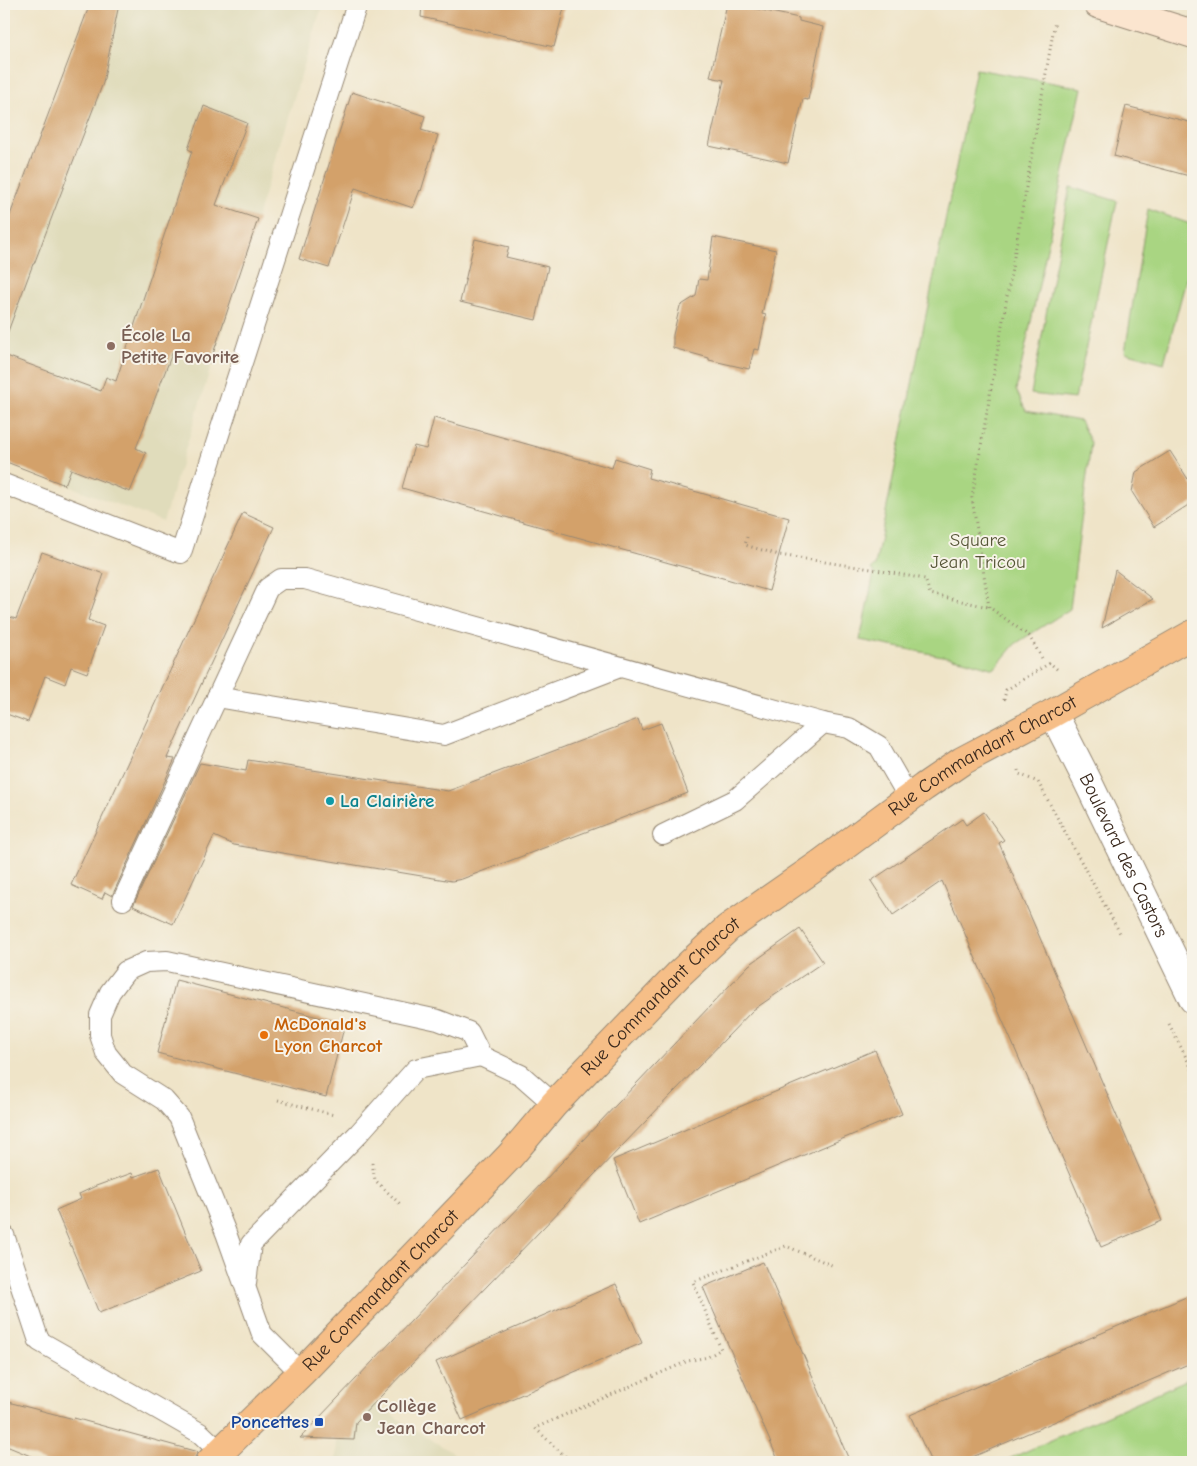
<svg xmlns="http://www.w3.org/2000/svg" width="1197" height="1466" font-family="'Comic Neue',sans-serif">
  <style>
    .built { fill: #e0dcbb }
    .green { fill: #a9d582; stroke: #728050 }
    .building { fill: #d3a16b }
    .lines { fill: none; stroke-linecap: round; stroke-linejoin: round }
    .lane-casing { stroke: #958773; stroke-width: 22 }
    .street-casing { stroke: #958773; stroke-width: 30 }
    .secondary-casing { stroke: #958773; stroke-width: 30 }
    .primary-casing { stroke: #958773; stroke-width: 30 }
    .path { stroke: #958773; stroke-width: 3; stroke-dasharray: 1 4; stroke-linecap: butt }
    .lane { stroke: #fff; stroke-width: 20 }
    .street { stroke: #fff; stroke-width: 28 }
    .secondary { stroke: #fbe5cf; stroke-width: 28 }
    .primary { stroke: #f6be87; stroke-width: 28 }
    .education-dot { fill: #8d6e63; stroke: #f7f3e8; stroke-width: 2 }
    .culture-dot { fill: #0f9aa8; stroke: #f7f3e8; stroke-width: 2 }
    .food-dot { fill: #e8710a; stroke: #f7f3e8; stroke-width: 2 }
    .transit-dot { fill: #1a4fb4; stroke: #f7f3e8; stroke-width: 2 }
    .labels { text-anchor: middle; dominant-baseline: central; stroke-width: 4; stroke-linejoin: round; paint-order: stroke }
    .education-label { font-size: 19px; font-weight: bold; fill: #785e54; stroke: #f7f3e8; text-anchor: start }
    .park-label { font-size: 19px; fill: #565537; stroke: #f7f3e8 }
    .street-label { font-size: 19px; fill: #3b2a1e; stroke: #f7f3e8 }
    .culture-label { font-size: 19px; font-weight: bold; fill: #0d838f; stroke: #f7f3e8; text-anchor: start }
    .food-label { font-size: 19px; font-weight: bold; fill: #c56008; stroke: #f7f3e8; text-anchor: start }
    .transit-label { font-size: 19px; font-weight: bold; fill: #164399; stroke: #f7f3e8; text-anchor: end }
  </style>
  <rect width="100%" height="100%" fill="#f7f3e8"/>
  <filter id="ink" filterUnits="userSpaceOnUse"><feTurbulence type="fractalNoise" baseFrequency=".02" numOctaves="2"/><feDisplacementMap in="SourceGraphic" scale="10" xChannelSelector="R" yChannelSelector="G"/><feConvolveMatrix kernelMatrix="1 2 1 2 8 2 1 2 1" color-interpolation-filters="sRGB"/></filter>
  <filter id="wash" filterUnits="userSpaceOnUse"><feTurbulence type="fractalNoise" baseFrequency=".0096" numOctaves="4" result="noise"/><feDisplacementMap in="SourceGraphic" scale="20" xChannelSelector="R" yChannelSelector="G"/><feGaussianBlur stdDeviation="1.12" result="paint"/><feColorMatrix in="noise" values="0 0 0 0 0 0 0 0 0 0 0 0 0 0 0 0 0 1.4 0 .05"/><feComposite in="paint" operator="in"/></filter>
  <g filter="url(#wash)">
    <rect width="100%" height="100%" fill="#efe4c8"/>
    <g class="built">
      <path d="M 90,4 L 323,4 L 163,522 L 4,461 L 4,231 Z"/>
      <path d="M 347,1387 L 467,1462 L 336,1462 L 339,1396 Z"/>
    </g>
    <g class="green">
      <path d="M 976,69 L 1082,88 L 1016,390 L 1026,411 L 1080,421 L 1091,443 L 1070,609 L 1015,644 L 994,669 L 963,660 L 860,640 L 874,573 L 871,569 L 875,566 Z"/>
      <path d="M 1070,187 L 1117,201 L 1075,399 L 1031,394 Z"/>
      <path d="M 1148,209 L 1193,225 L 1193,253 L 1164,363 L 1125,352 Z"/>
      <path d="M 1193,1377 L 1193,1462 L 1002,1462 Z"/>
    </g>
    <g id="blocks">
      <g class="building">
        <path d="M 90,4 L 119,4 L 103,83 L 34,264 L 33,264 L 7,334 L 4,334 L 4,231 Z"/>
        <path d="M 422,4 L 565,4 L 554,47 L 421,17 Z"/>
        <path d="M 727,4 L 733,4 L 799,18 L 799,21 L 823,27 L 808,100 L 803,99 L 788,163 L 709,146 L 724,80 L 710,77 Z"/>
        <path d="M 352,92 L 425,116 L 421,130 L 438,135 L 421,191 L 420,190 L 413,208 L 355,188 L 329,268 L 299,259 Z"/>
        <path d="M 204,106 L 247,123 L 216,205 L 258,219 L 210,363 L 173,351 L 136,448 L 146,453 L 130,492 L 71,469 L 65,485 L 4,461 L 4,355 L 101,391 L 106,377 L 116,381 L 192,151 L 188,149 Z"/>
        <path d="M 1126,106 L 1193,123 L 1193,177 L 1114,156 Z"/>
        <path d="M 713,237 L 776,250 L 762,314 L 766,315 L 759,350 L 754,349 L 749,369 L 709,360 L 709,358 L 673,348 L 673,335 L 680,306 L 696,296 L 699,279 L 707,280 Z"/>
        <path d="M 475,239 L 509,247 L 506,257 L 548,267 L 536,320 L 460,302 Z"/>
        <path d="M 434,418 L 612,468 L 615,458 L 650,469 L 648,478 L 789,518 L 769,591 L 402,488 L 414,446 L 426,449 Z"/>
        <path d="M 1170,451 L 1193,487 L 1193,502 L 1154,527 L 1132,492 L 1136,472 Z"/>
        <path d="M 243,513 L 274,527 L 167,758 L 175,759 L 112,896 L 105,892 L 102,899 L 71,885 Z"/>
        <path d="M 42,552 L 104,574 L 88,620 L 104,626 L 87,673 L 71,667 L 65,684 L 45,676 L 28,722 L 4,713 L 4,615 L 16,619 Z"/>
        <path d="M 1115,570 L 1153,599 L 1102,628 Z"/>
        <path d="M 638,719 L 642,730 L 661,723 L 688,793 L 462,879 L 452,881 L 234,845 L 214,836 L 173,924 L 133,906 L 200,763 L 246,771 L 248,760 L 448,791 Z"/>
        <path d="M 984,812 L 1004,840 L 999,843 L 1162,1221 L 1101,1247 L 942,881 L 893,915 L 871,881 L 962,819 L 966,825 Z"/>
        <path d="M 800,929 L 823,962 L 753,1010 L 356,1422 L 354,1440 L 300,1438 L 749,965 Z"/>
        <path d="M 176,980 L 345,1024 L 326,1097 L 157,1053 Z"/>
        <path d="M 875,1050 L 902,1114 L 639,1224 L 613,1160 Z"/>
        <path d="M 159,1168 L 201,1271 L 99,1313 L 56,1210 L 81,1199 L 79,1194 L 96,1186 L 132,1173 L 133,1177 Z"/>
        <path d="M 763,1262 L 806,1361 L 850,1462 L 779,1462 L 703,1287 Z"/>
        <path d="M 616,1284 L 642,1343 L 462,1420 L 436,1362 Z"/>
        <path d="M 1193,1294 L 1193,1362 L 961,1462 L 931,1462 L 910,1415 Z"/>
        <path d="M 4,1401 L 74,1419 L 74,1418 L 198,1452 L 195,1457 L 195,1462 L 45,1462 L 4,1445 Z"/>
      </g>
    </g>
  </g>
  <g filter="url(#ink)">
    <use href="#blocks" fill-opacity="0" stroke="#958773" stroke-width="1"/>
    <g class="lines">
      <defs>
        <g id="lane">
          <path d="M 4,484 L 181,553 L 357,4"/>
          <path d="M 217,697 L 444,735 L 620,667"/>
          <path d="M 663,835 L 735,800 L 823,723"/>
          <path d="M 123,900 L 268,588 L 281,579 L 305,579 L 823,723 L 849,728 L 879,746 L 909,798"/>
          <path d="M 4,1235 L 39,1341 L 200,1433 L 220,1452"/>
          <path d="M 246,1283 L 251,1244 L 359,1133 L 416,1069 L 481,1056"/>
          <path d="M 301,1373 L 262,1334 L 226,1233 L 179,1117 L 164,1100 L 123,1074 L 106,1053 L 100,1035 L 100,1015 L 110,992 L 126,971 L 146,962 L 167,961 L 438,1020 L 469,1032 L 481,1056 L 521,1075 L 554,1104"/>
        </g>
        <g id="street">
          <path id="s1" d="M 1053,713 L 1087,780 L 1193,999"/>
        </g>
        <path id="secondary" d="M 1098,4 L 1193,34"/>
        <g id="primary">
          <path id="s2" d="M 210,1462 L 301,1373 L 510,1156 L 554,1104 L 679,974 L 728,928 L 820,864 L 924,787 L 962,761 L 1053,713 L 1193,634"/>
        </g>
      </defs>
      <use href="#lane" class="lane-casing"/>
      <use href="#street" class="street-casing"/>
      <use href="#secondary" class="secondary-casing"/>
      <use href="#primary" class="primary-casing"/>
      <g class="path">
        <path d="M 747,537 L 745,545 L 779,555 L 871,569 L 925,579 L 930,594 L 988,607"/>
        <path d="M 1042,658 L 1029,636 L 989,607 L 972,498 L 1055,21"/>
        <path d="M 1004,700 L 1006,690 L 1050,663 L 1059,671"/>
        <path d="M 1018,770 L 1019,774 L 1038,782 L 1121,935"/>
        <path d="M 1169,1024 L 1193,1071"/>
        <path d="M 278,1100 L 334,1115"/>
        <path d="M 372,1163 L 375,1180 L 400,1204"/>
        <path d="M 569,1460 L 535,1428 L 688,1361 L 708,1357 L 721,1349 L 693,1282 L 786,1246 L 834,1266"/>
      </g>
      <use href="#lane" class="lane"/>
      <use href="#street" class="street"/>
      <use href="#secondary" class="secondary"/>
      <use href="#primary" class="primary"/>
    </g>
  </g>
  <g class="education-dot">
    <circle cx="111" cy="346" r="5"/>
    <circle cx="367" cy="1417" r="5"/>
  </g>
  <circle class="culture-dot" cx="330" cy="801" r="5"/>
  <circle class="food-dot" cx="264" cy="1035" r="5"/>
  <rect class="transit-dot" x="314" y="1417" width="10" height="10" rx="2.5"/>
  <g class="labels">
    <g class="education-label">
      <text x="121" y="335">École La<tspan x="121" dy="22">Petite Favorite</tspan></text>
      <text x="377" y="1406">Collège<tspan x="377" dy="22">Jean Charcot</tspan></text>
    </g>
    <g class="park-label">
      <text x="978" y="540">Square<tspan x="978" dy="22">Jean Tricou</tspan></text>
    </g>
    <g class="street-label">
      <text stroke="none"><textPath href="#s2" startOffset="1052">Rue Commandant Charcot</textPath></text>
      <text stroke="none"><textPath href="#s1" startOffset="159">Boulevard des Castors</textPath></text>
      <text stroke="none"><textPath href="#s2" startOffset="648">Rue Commandant Charcot</textPath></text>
      <text stroke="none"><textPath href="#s2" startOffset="242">Rue Commandant Charcot</textPath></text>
    </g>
    <g class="culture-label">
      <text x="340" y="801">La Clairière</text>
    </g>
    <g class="food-label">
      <text x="274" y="1024">McDonald's<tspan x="274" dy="22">Lyon Charcot</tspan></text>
    </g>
    <g class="transit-label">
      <text x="309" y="1422">Poncettes</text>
    </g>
  </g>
  <rect width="1197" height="1466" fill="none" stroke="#f7f3e8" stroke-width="20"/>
</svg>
